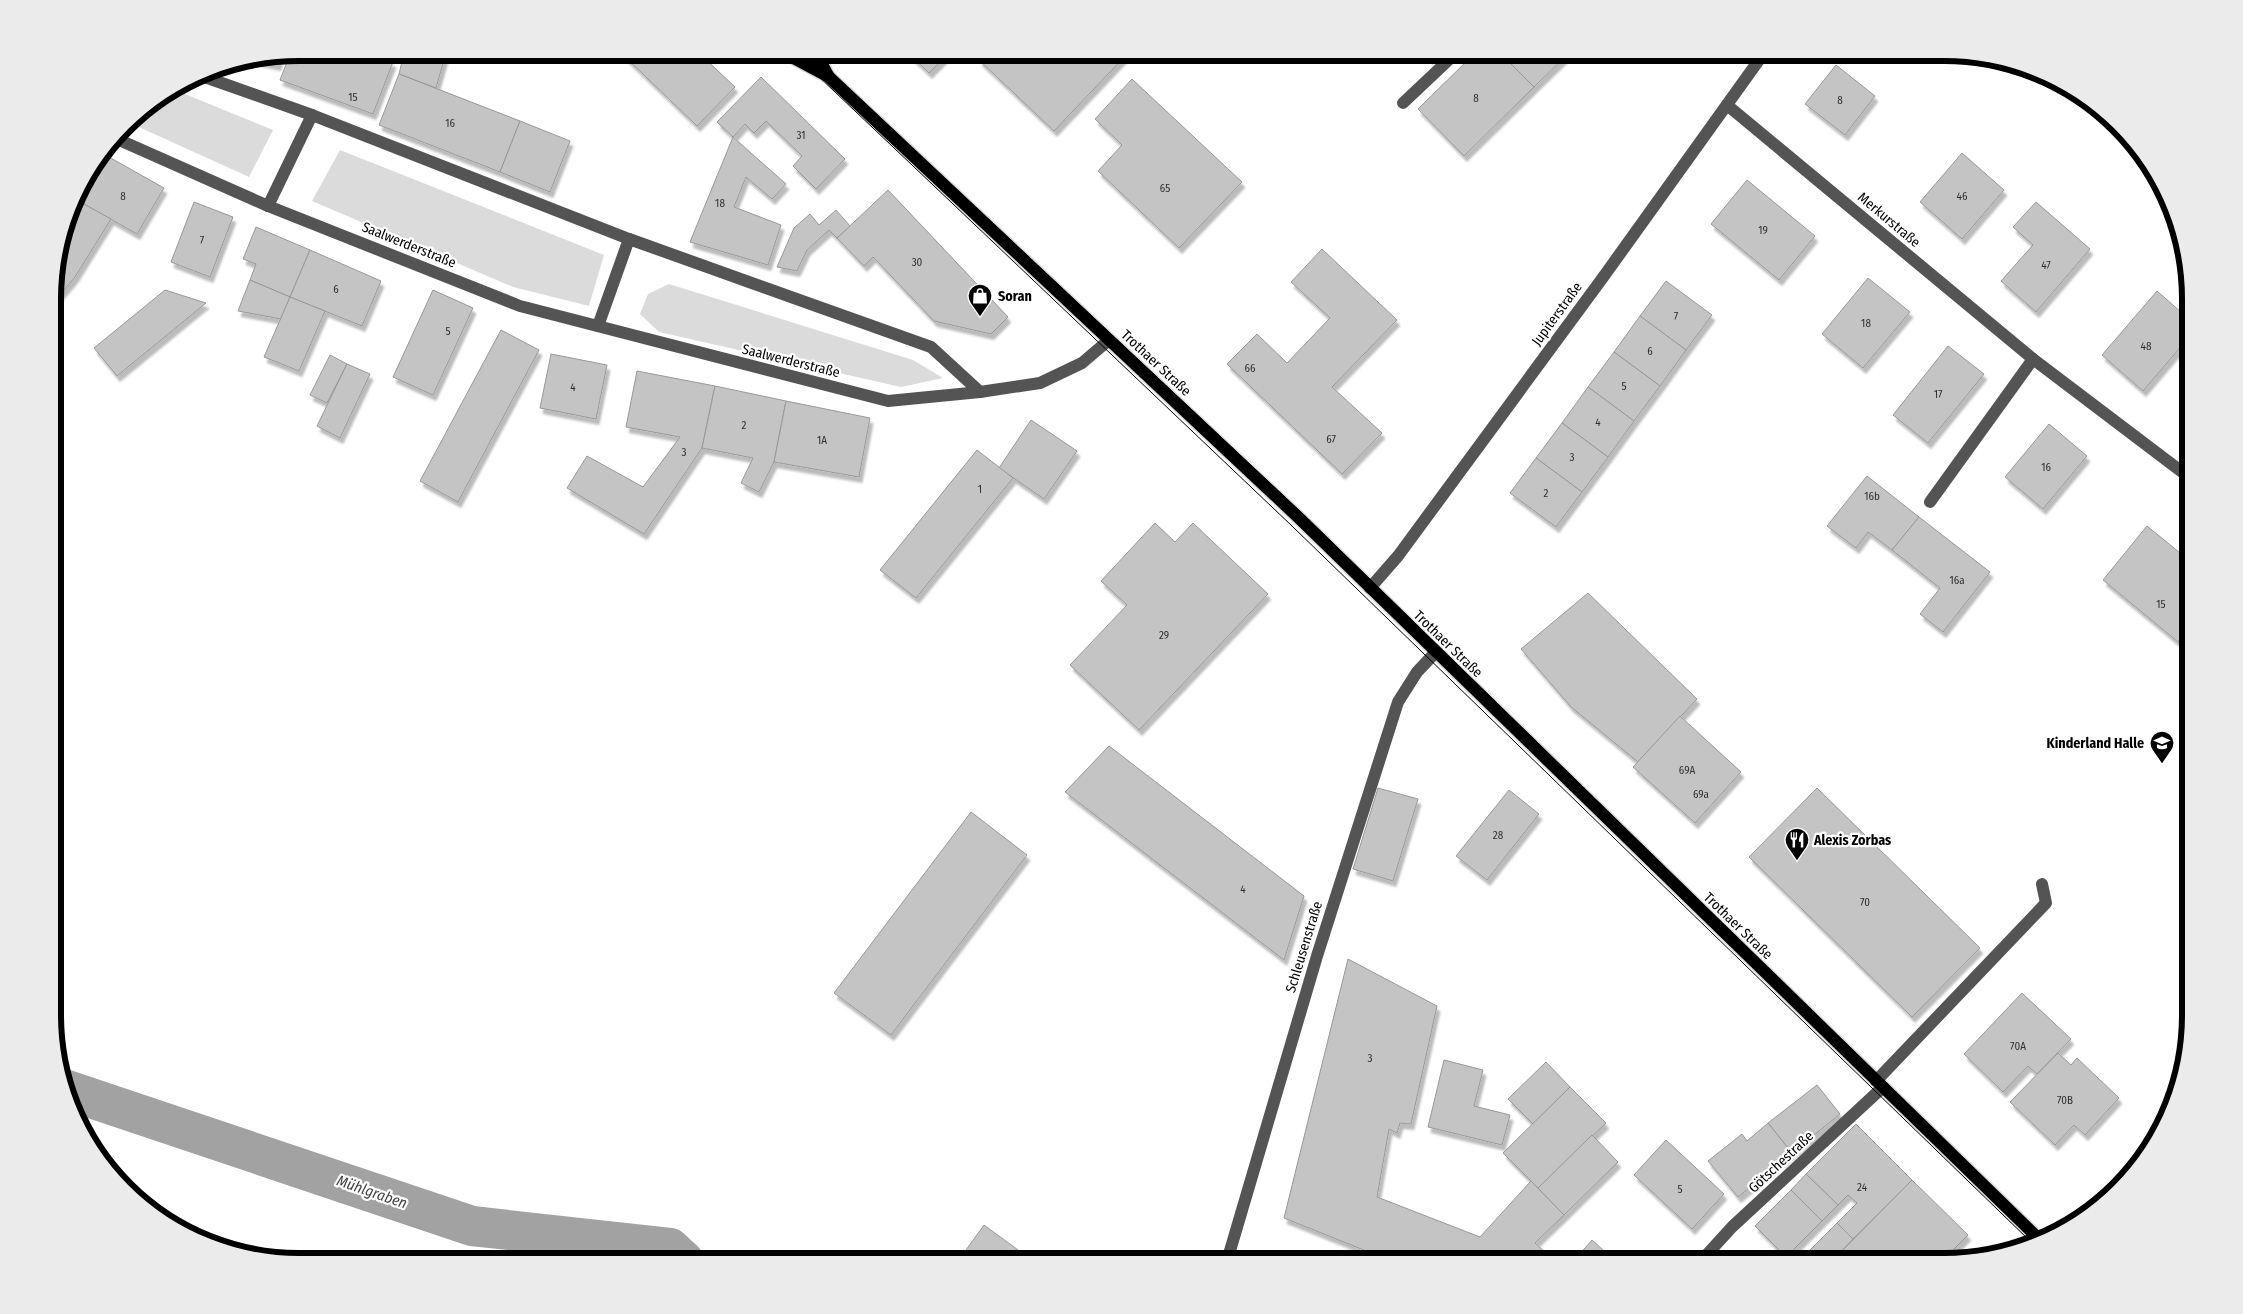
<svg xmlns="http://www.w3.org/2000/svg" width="2243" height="1314" font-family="'Fira Sans Condensed',sans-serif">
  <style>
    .green { fill: #dbdbdb }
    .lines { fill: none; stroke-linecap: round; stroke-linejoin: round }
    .canal { stroke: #a2a2a2; stroke-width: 40 }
    .building { fill: #c4c4c4; stroke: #989898; filter: url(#shadow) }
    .major-casing { stroke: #dbdbdb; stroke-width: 15 }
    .minor { stroke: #545454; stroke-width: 12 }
    .major { stroke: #000; stroke-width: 12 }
    .tram { stroke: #000; stroke-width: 1 }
    .labels { text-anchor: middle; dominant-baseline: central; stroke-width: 4.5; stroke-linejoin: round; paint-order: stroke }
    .number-label { font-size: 11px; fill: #313131 }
    .street-label { font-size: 14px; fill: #000; stroke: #fff }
    .poi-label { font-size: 14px; font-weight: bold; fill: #000; stroke: #fff; text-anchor: start }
    .water-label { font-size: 15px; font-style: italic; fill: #434343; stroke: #fff }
    .rim { fill: none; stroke: #000; stroke-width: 6 }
  </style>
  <defs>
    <filter id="shadow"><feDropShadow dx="3" dy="5.5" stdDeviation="1" flood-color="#0004"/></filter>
  </defs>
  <rect width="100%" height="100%" fill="#fff"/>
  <g class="green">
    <path d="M 175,90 L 273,130 L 249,177 L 130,123 L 136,114 Z"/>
    <path d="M 340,150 L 604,255 L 589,306 L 513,287 L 312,201 Z"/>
    <path d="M 669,284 L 913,360 L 943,378 L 901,387 L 659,332 L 640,314 L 648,294 Z"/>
  </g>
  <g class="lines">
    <path class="canal" d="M 64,1089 L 472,1226 L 670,1248 L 684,1261"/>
  </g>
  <g class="building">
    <path d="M 300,52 L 368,53 L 393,62 L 373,114 L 280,80 L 290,54 Z"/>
    <path d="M 404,53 L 446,53 L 436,88 L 399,74 Z"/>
    <path d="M 621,53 L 699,53 L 735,87 L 697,126 Z"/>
    <path d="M 908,53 L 949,53 L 929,73 Z"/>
    <path d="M 986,53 L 1128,53 L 1054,131 L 979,60 Z"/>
    <path d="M 1475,53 L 1500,53 L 1534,87 L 1464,156 L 1418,109 Z"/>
    <path d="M 1500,53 L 1569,53 L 1534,87 Z"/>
    <path d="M 280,56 L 278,65 L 259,61 Z"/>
    <path d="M 1836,65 L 1875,96 L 1845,135 L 1805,104 Z"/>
    <path d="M 399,74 L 520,121 L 500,172 L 379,125 Z"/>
    <path d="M 761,77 L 845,159 L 816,189 L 793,166 L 802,156 L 766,121 L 754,133 L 745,124 L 733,137 L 717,122 Z"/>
    <path d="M 1132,79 L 1242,182 L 1179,248 L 1098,171 L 1122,145 L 1095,119 Z"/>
    <path d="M 520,121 L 570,141 L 550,192 L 500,172 Z"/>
    <path d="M 733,137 L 786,184 L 772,199 L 746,177 L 734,207 L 781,225 L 768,265 L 690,242 Z"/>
    <path d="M 1962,153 L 2004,190 L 1962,239 L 1920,202 Z"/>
    <path d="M 109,157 L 164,188 L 137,234 L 82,203 Z"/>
    <path d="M 1747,180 L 1815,236 L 1779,280 L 1711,224 Z"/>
    <path d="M 888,190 L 1008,317 L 991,334 L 934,321 L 873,257 L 864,266 L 837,238 Z"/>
    <path d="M 194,202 L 233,217 L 210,277 L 171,262 Z"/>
    <path d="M 2036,202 L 2090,249 L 2036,312 L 2001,281 L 2033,245 L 2013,227 Z"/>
    <path d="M 82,203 L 111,219 L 75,277 L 55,301 L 55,268 L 62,242 Z"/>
    <path d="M 836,210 L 850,226 L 837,238 L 829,230 L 807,250 L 797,271 L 777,267 L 794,228 L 810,214 L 819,225 Z"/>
    <path d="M 256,227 L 310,250 L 290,297 L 250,280 L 256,264 L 243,259 Z"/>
    <path d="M 1322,249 L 1397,320 L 1332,387 L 1382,433 L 1342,474 L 1227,364 L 1257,334 L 1287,363 L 1330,318 L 1291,282 Z"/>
    <path d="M 310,250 L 381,281 L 362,326 L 290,297 Z"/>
    <path d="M 1868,278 L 1910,312 L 1863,368 L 1822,334 Z"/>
    <path d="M 250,280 L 290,297 L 281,319 L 238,311 Z"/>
    <path d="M 1666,281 L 1712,315 L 1686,350 L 1640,316 Z"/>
    <path d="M 165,290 L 206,303 L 117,376 L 94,348 Z"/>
    <path d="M 433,290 L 473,308 L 433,395 L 393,377 Z"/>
    <path d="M 2157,291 L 2190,320 L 2190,336 L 2143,391 L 2102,355 Z"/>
    <path d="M 290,297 L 325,311 L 299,371 L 264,357 Z"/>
    <path d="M 1640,316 L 1686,350 L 1660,386 L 1614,352 Z"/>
    <path d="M 501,330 L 539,350 L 458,502 L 420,481 Z"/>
    <path d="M 1948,346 L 1984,374 L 1928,443 L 1893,415 Z"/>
    <path d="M 1614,352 L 1660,386 L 1634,421 L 1588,387 Z"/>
    <path d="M 551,354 L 607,365 L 596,419 L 540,408 Z"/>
    <path d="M 330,355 L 347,364 L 327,403 L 310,395 Z"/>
    <path d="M 347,364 L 370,374 L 340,438 L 317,426 Z"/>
    <path d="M 637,371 L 715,386 L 702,448 L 644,534 L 567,488 L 587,456 L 643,487 L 680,437 L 626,427 Z"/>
    <path d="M 715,386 L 786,401 L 774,462 L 759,492 L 741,483 L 753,458 L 702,448 Z"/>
    <path d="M 1588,387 L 1634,421 L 1608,457 L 1562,423 Z"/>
    <path d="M 786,401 L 870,418 L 859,477 L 774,462 Z"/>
    <path d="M 1031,420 L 1077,451 L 1044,499 L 999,468 Z"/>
    <path d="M 1562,423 L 1608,457 L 1582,492 L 1536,458 Z"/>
    <path d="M 2049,424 L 2087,456 L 2043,509 L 2005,477 Z"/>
    <path d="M 977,450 L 1013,478 L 916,598 L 880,570 Z"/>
    <path d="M 1536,458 L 1582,492 L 1556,527 L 1510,493 Z"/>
    <path d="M 1867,476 L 1919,517 L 1892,550 L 1868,532 L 1856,548 L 1827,526 Z"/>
    <path d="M 1919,517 L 1990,572 L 1943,632 L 1920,614 L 1940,588 L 1892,550 Z"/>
    <path d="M 1155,523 L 1175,542 L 1193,523 L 1268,594 L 1139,730 L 1070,665 L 1127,605 L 1101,581 Z"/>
    <path d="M 2147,526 L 2190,561 L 2190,627 L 2178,642 L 2103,580 Z"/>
    <path d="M 1588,593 L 1697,699 L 1638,762 L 1571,707 L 1521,649 Z"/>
    <path d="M 1680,716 L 1741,772 L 1695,823 L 1633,767 Z"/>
    <path d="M 1109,746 L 1304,896 L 1284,960 L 1065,792 Z"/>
    <path d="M 1378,788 L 1418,799 L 1393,881 L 1353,869 Z"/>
    <path d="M 1817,788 L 1980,948 L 1912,1017 L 1749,857 Z"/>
    <path d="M 1509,790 L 1539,814 L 1487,880 L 1456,856 Z"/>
    <path d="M 971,812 L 1027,855 L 891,1035 L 834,993 Z"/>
    <path d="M 1348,959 L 1437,1006 L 1411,1124 L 1400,1123 L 1397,1133 L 1389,1129 L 1377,1197 L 1480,1237 L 1531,1181 L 1564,1215 L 1535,1243 L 1555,1261 L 1391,1261 L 1284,1218 Z"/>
    <path d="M 2022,993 L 2071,1039 L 2037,1074 L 2028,1066 L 2003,1092 L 1964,1054 Z"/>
    <path d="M 2058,1053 L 2071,1065 L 2077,1058 L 2119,1098 L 2085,1135 L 2074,1125 L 2055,1145 L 2010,1102 Z"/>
    <path d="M 1444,1060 L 1483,1070 L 1474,1106 L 1510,1115 L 1502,1145 L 1428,1127 Z"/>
    <path d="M 1546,1062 L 1570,1087 L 1533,1124 L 1508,1099 Z"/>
    <path d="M 1817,1085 L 1840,1114 L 1792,1153 L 1768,1123 Z"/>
    <path d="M 1570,1087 L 1606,1123 L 1538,1188 L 1503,1153 Z"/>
    <path d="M 1768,1123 L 1792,1153 L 1738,1197 L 1708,1161 L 1742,1134 L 1747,1141 Z"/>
    <path d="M 1856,1124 L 1912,1180 L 1853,1239 L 1837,1223 L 1857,1203 L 1848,1195 L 1838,1205 L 1806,1174 Z"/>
    <path d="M 1592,1135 L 1618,1162 L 1564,1215 L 1538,1188 Z"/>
    <path d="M 1666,1140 L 1724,1194 L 1692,1229 L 1634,1175 Z"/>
    <path d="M 1806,1174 L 1838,1205 L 1822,1221 L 1791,1190 Z"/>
    <path d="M 1912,1180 L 1968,1235 L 1942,1261 L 1832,1261 Z"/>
    <path d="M 1791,1190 L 1822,1221 L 1786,1257 L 1755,1226 Z"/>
    <path d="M 1837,1223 L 1853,1239 L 1832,1261 L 1792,1261 L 1796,1257 L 1799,1261 Z"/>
    <path d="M 984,1225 L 1033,1261 L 958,1261 Z"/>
    <path d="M 1592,1240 L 1615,1261 L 1582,1261 L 1577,1257 Z"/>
  </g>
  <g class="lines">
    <defs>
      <g id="major">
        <path d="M 784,53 L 829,77 L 1299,518 L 2040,1240"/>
        <path d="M 816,53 L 829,77"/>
      </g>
    </defs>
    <use href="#major" class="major-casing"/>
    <g class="minor">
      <path d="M 199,75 L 312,115 L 629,239 L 931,347 L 980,392"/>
      <path d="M 1403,103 L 1456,53"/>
      <path d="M 1727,105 L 2033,359 L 2190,478"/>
      <path d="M 117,139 L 268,206 L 520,306 L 888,401 L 980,392 L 1040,383 L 1082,363 L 1109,340"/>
      <path d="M 268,206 L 312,115"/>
      <path d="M 598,326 L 629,239"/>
      <path d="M 1930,502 L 2033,359"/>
      <path d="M 1370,588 L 1398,556 L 1604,276 L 1764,53"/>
      <path d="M 1876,1081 L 2046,903 L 2042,884"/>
      <path d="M 1227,1261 L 1317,956 L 1398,702 L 1417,672 L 1435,653"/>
      <path d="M 1701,1261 L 1732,1227 L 1883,1087"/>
    </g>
    <use href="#major" class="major"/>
    <g class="tram">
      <path d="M 794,53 L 1292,526 L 2032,1243"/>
      <path d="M 811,53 L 1303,514 L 2045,1238"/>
    </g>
  </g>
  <defs>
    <symbol id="shop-pin" viewBox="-11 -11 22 30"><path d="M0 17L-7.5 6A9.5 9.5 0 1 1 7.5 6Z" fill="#000" stroke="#fff"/><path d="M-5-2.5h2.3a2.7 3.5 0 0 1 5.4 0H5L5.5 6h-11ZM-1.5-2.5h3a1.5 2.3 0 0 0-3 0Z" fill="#fff"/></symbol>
    <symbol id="school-pin" viewBox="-11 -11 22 30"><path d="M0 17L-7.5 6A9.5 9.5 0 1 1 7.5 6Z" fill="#000" stroke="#fff"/><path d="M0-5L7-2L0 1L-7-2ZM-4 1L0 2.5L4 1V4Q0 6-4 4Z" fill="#fff"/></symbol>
    <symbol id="restaurant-pin" viewBox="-11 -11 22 30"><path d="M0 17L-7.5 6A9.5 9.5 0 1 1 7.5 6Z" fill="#000" stroke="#fff"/><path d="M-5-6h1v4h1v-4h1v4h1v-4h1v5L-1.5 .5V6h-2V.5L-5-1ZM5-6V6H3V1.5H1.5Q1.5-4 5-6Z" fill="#fff"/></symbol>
  </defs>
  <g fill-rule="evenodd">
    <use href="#shop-pin" x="966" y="282" width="28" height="38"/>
    <use href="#school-pin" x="2148" y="729" width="28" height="38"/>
    <use href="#restaurant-pin" x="1783" y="826" width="28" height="38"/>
  </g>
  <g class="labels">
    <g class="number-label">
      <text x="353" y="97">15</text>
      <text x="1476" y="98">8</text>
      <text x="1840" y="100">8</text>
      <text x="450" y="123">16</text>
      <text x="801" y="135">31</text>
      <text x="1165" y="188">65</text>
      <text x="123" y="196">8</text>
      <text x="1962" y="196">46</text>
      <text x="720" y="203">18</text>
      <text x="1763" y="230">19</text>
      <text x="202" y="240">7</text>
      <text x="917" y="262">30</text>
      <text x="2046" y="265">47</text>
      <text x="336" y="289">6</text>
      <text x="1676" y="316">7</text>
      <text x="1866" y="323">18</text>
      <text x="448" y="331">5</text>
      <text x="2146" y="346">48</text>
      <text x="1650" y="351">6</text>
      <text x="1250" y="368">66</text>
      <text x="1624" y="386">5</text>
      <text x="573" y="387">4</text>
      <text x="1938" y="394">17</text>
      <text x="1598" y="422">4</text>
      <text x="744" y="425">2</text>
      <text x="1331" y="439">67</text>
      <text x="822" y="440">1A</text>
      <text x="684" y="452">3</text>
      <text x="1572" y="457">3</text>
      <text x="2046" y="467">16</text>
      <text x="980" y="489">1</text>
      <text x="1546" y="493">2</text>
      <text x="1872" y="496">16b</text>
      <text x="1957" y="580">16a</text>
      <text x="2161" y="604">15</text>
      <text x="1164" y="635">29</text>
      <text x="1687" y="770">69A</text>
      <text x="1701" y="794">69a</text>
      <text x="1498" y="835">28</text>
      <text x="1243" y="889">4</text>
      <text x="1865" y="902">70</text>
      <text x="2018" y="1046">70A</text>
      <text x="1370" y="1058">3</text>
      <text x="2065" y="1100">70B</text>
      <text x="1862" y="1187">24</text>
      <text x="1680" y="1189">5</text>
    </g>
    <g class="street-label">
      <text transform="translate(1889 220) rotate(40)">Merkurstraße</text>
      <text transform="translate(409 245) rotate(22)">Saalwerderstraße</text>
      <text transform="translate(1557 314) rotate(-54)">Jupiterstraße</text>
      <text transform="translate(791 361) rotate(14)">Saalwerderstraße</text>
      <text transform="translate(1156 363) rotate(43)">Trothaer Straße</text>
      <text transform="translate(1448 644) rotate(44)">Trothaer Straße</text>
      <text transform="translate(1738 926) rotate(44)">Trothaer Straße</text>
      <text transform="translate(1304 947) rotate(-73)">Schleusenstraße</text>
      <text transform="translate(1781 1162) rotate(-43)">Götschestraße</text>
    </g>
    <g class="poi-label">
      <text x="998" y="296">Soran</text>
      <text x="2144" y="743" text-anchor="end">Kinderland Halle</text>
      <text x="1814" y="840">Alexis Zorbas</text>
    </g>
    <g class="water-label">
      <text transform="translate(372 1192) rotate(19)">Mühlgraben</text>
    </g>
  </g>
  <path d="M0 0H2243V1314H0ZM299 61H1944A238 238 0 0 1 2182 299V1015A238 238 0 0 1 1944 1253H299A238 238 0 0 1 61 1015V299A238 238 0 0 1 299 61Z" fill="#ebebeb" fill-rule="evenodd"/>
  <path class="rim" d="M299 61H1944A238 238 0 0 1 2182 299V1015A238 238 0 0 1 1944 1253H299A238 238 0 0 1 61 1015V299A238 238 0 0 1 299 61Z"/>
</svg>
